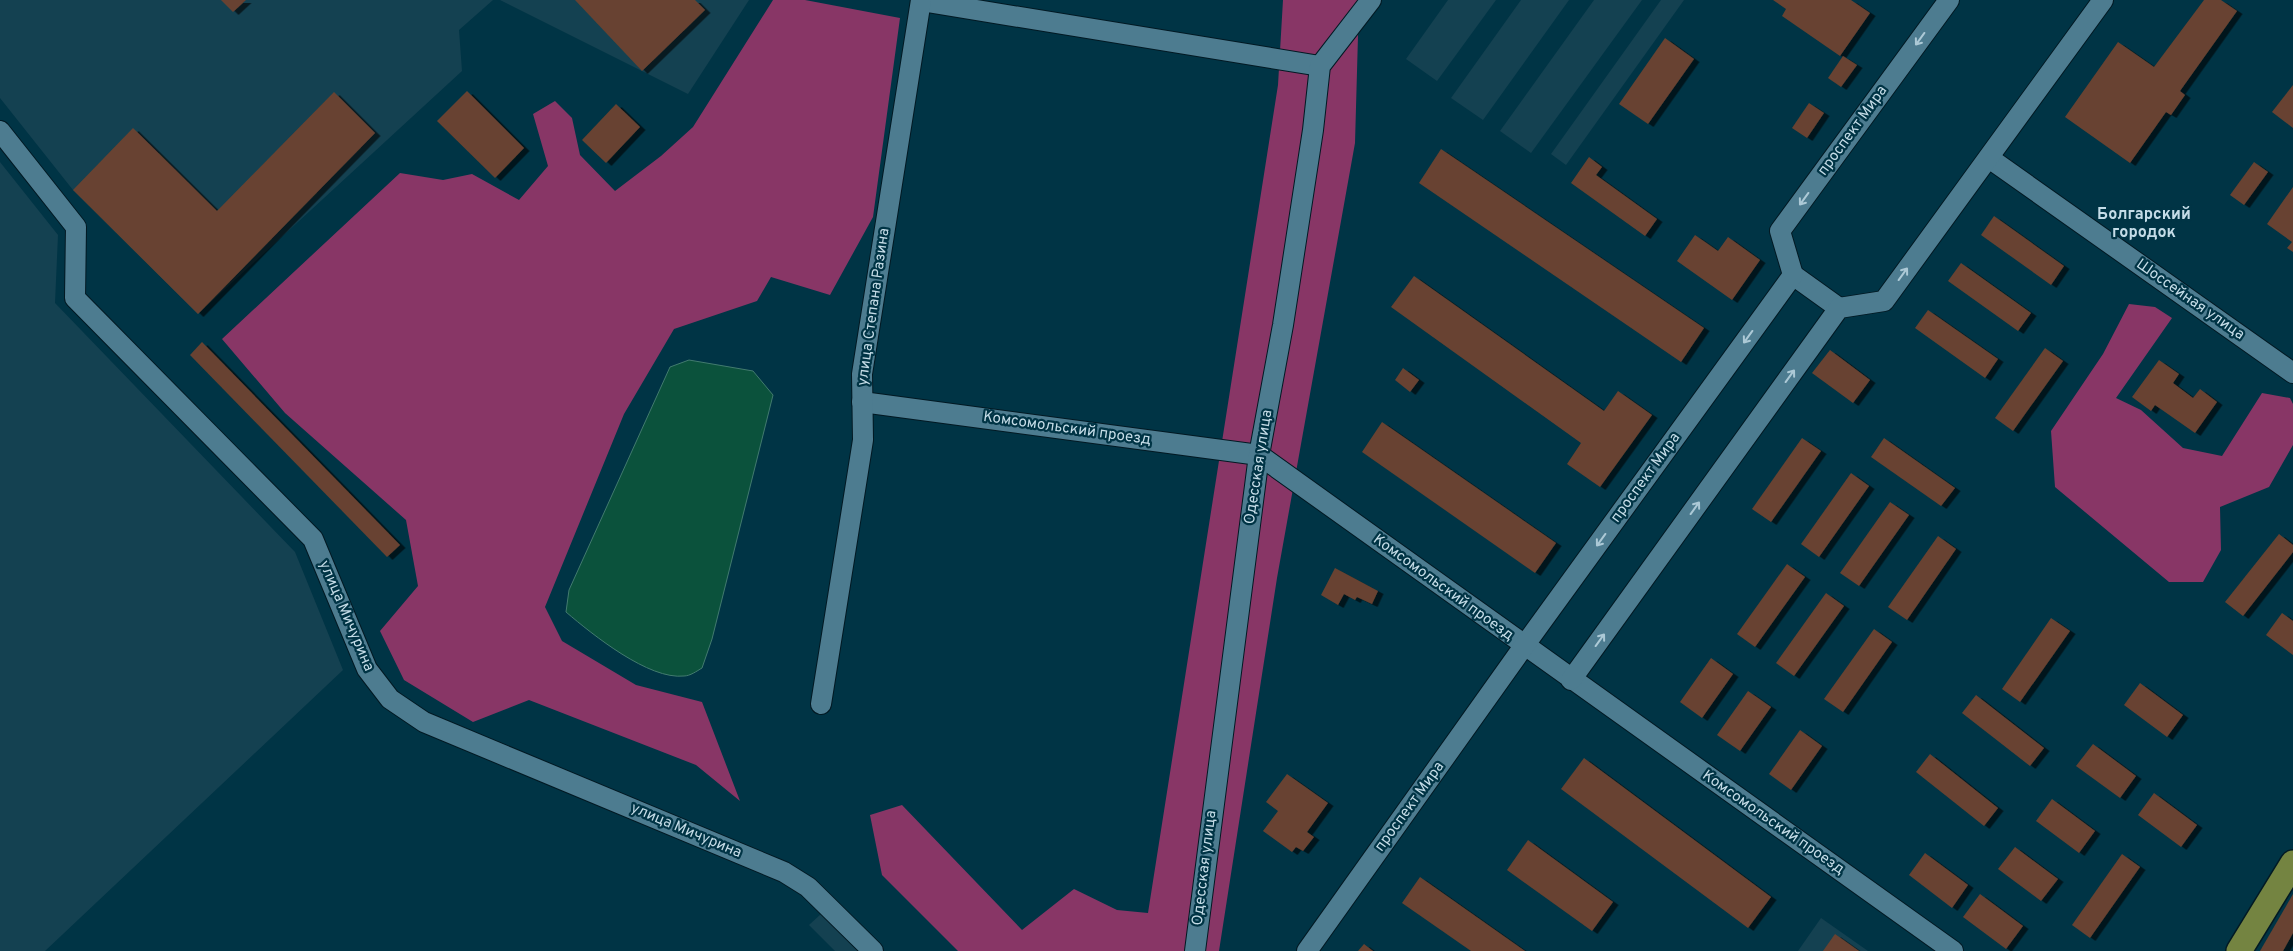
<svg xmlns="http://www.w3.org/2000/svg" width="2293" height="951" font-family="Overpass,sans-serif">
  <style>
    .built { fill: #144151 }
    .forest { fill: #883666 }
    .water { fill: #0b523c; stroke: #427b6f }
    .building { fill: #684230; filter: url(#shadow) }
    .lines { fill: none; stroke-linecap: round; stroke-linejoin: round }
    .minor-casing { stroke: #021923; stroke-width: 22 }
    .major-casing { stroke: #021923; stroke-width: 28 }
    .minor { stroke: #4d7c90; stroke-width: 20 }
    .major { stroke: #748441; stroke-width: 25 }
    .oneway { stroke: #acc9d6 }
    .labels { text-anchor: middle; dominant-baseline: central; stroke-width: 4.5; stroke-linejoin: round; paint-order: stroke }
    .street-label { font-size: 15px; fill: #c4dce7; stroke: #003445 }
    .neighbourhood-label { font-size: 16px; font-weight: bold; fill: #c4dce7; stroke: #003445 }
  </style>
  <defs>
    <filter id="shadow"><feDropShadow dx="5.5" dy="3" stdDeviation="0" flood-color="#0009"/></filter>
  </defs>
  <rect width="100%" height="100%" fill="#003445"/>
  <g class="built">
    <path d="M 0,0 L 493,0 L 459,30 L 462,71 L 198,314 L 73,190 L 0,98 Z"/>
    <path d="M 500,0 L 749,0 L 688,94 Z"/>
    <path d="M 1448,0 L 1496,0 L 1437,81 L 1406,59 Z"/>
    <path d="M 1521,0 L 1569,0 L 1483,120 L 1451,98 Z"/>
    <path d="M 1594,0 L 1642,0 L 1531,153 L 1500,131 Z"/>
    <path d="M 1661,0 L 1684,0 L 1566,165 L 1551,154 Z"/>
    <path d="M 0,162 L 58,235 L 55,303 L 295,552 L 343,670 L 45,951 L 0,951 Z"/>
    <path d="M 821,914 L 859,951 L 835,951 L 809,925 Z"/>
    <path d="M 1821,918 L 1868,951 L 1798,951 Z"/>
  </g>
  <g class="forest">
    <path d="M 773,0 L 805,0 L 900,18 L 873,217 L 830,295 L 771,277 L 757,301 L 674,329 L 624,414 L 545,607 L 562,641 L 636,685 L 702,702 L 740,801 L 696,765 L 529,700 L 473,722 L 404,680 L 380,631 L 418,586 L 406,520 L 285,413 L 222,339 L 400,173 L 443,180 L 472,174 L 519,200 L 548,166 L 533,114 L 555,101 L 572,118 L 580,155 L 615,191 L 661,156 L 693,127 Z"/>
    <path d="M 1283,0 L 1359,0 L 1355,143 L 1277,578 L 1219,951 L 958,951 L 882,875 L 870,815 L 902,805 L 1022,930 L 1074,889 L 1117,910 L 1148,913 L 1278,85 Z"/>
    <path d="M 2129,304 L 2155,307 L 2172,318 L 2116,398 L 2141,410 L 2183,448 L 2222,456 L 2262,393 L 2290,398 L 2293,404 L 2293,445 L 2269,487 L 2220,507 L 2221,550 L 2203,582 L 2169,582 L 2055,487 L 2051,431 L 2103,354 Z"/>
  </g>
  <path class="water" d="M 689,360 L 753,371 L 773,395 L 712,639 L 702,668 C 697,671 690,676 684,676 C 649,680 593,635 566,612 L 569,590 L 670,367 Z"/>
  <g class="building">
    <path d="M 221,0 L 246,0 L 233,12 Z"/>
    <path d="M 575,0 L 695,0 L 705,10 L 642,71 Z"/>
    <path d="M 1773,0 L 1851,0 L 1870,13 L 1840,56 L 1782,16 L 1786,9 Z"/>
    <path d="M 2204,0 L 2221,0 L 2237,11 L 2180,91 L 2185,95 L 2171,115 L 2166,112 L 2130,163 L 2065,117 L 2118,42 L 2154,67 Z"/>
    <path d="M 1665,38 L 1694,59 L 1648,124 L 1619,104 Z"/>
    <path d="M 1843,56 L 1857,65 L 1841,87 L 1828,78 Z"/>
    <path d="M 2293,85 L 2293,128 L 2272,112 Z"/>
    <path d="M 467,91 L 524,148 L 495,178 L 437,121 Z"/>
    <path d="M 334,92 L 375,133 L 198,314 L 73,190 L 133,128 L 217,211 Z"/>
    <path d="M 1809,103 L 1824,113 L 1807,138 L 1792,128 Z"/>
    <path d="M 616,104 L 640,127 L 606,163 L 582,140 Z"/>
    <path d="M 1441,149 L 1704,328 L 1681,362 L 1419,183 Z"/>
    <path d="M 1589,157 L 1602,167 L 1596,175 L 1657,219 L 1645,236 L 1571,183 Z"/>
    <path d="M 2254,162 L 2268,172 L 2244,205 L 2230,195 Z"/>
    <path d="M 2293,187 L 2293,252 L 2287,248 L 2292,242 L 2267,224 Z"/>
    <path d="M 1994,216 L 2064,266 L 2051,285 L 1981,235 Z"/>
    <path d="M 1695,235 L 1718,251 L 1728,237 L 1760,260 L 1732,300 L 1677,261 Z"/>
    <path d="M 1961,263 L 2031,313 L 2018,331 L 1948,281 Z"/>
    <path d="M 1414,276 L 1604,411 L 1618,391 L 1652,415 L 1600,487 L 1567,464 L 1581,443 L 1391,307 Z"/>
    <path d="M 1928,310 L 1998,359 L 1985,378 L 1915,328 Z"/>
    <path d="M 202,342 L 400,545 L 387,557 L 190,355 Z"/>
    <path d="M 2045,348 L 2063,361 L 2013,431 L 1995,418 Z"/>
    <path d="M 1830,350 L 1870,380 L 1853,403 L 1812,373 Z"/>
    <path d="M 2159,360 L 2179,374 L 2173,383 L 2193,398 L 2200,389 L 2217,402 L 2195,433 L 2155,405 L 2151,411 L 2132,397 Z"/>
    <path d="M 1403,368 L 1419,380 L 1410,392 L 1395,380 Z"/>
    <path d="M 1382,422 L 1556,543 L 1535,573 L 1362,452 Z"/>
    <path d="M 1802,438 L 1821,451 L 1771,522 L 1752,509 Z"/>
    <path d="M 1884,438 L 1955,488 L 1941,506 L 1871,457 Z"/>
    <path d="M 1851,473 L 1869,486 L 1819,557 L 1801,544 Z"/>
    <path d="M 1890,502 L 1909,515 L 1859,586 L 1840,573 Z"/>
    <path d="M 2279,534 L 2293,545 L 2293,552 L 2243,616 L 2225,602 Z"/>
    <path d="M 1938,536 L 1956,549 L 1907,620 L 1888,607 Z"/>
    <path d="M 1787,564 L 1805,577 L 1755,647 L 1737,634 Z"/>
    <path d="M 1335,568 L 1378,591 L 1372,604 L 1357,597 L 1355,600 L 1344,594 L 1338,605 L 1321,595 Z"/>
    <path d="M 1826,593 L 1844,606 L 1794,676 L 1776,663 Z"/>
    <path d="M 2282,613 L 2293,621 L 2293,655 L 2266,635 Z"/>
    <path d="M 2051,618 L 2070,631 L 2020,702 L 2002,689 Z"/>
    <path d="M 1874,629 L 1892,642 L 1843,712 L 1824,699 Z"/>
    <path d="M 1711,658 L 1733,674 L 1702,718 L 1680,702 Z"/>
    <path d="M 2140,683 L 2183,715 L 2167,737 L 2124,705 Z"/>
    <path d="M 1748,691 L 1771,707 L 1740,751 L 1717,735 Z"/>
    <path d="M 1976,695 L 2044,748 L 2030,766 L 1962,713 Z"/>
    <path d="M 1800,730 L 1822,746 L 1791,790 L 1769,774 Z"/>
    <path d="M 2093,744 L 2136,776 L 2120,798 L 2076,766 Z"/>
    <path d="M 1930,754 L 1998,808 L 1984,826 L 1916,772 Z"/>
    <path d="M 1584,758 L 1771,897 L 1748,928 L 1561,789 Z"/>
    <path d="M 1287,774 L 1328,803 L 1307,832 L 1314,837 L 1303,851 L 1296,847 L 1292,852 L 1263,831 L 1278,811 L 1266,802 Z"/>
    <path d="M 2154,793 L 2197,825 L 2181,847 L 2138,815 Z"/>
    <path d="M 2052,799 L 2095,831 L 2079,853 L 2036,821 Z"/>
    <path d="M 1528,840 L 1613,902 L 1592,931 L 1507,870 Z"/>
    <path d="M 2015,847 L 2058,879 L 2041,901 L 1998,869 Z"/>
    <path d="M 1925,853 L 1968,885 L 1952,908 L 1909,875 Z"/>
    <path d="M 2122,854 L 2140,867 L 2090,938 L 2072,925 Z"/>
    <path d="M 1420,877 L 1525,951 L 1471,951 L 1402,903 Z"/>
    <path d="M 1980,894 L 2023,926 L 2006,949 L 1963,917 Z"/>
    <path d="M 2293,894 L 2293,933 L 2283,951 L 2260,951 Z"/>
    <path d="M 1835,934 L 1859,951 L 1823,951 Z"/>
    <path d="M 1364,944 L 1373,951 L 1358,951 Z"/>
  </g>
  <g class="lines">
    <defs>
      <g id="minor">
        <path d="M 921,1 L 1320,66"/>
        <path d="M 0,131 L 76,227 L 75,298 L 313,539 L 367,669 L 390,699 L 424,722 L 784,872 L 808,887 L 873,951"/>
        <path d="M 1989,158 L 2293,373"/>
        <path d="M 1793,275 L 1839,308"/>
        <path d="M 862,402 L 1259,455 L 1953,951"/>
        <path d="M 1571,680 L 1839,308 L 1884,301 L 2103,0"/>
        <path d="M 821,704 L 863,440 L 862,374 L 921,0"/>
        <path d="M 1195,951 L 1259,455 L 1283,325 L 1313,130 L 1320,66 L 1371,0"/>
        <path d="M 1307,951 L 1524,646 L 1793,275 L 1780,231 L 1949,0"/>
      </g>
      <path id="major" d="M 2239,951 L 2293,863"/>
    </defs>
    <use href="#minor" class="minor-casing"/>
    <use href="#major" class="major-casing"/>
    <use href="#minor" class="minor"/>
    <use href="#major" class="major"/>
  </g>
  <defs><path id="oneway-shaft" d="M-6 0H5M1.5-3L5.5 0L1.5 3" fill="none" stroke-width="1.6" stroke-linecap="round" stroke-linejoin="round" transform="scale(1.25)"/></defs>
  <g class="oneway">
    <use href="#oneway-shaft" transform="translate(1920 39) rotate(126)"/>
    <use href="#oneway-shaft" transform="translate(1804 199) rotate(126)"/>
    <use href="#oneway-shaft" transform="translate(1903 274) rotate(-54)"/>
    <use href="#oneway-shaft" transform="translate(1748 337) rotate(126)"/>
    <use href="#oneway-shaft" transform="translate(1790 376) rotate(-54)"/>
    <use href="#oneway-shaft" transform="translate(1695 508) rotate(-54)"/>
    <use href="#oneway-shaft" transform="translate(1601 540) rotate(126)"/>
    <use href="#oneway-shaft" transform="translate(1600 640) rotate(-54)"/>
  </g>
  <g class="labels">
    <g class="street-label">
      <text transform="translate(1853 131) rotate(-54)">проспект Мира</text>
      <text transform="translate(2190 300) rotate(35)">Шоссейная улица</text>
      <text transform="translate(874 307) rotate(-82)">улица Степана Разина</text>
      <text transform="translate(1067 429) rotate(8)">Комсомольский проезд</text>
      <text transform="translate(1259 467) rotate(-81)">Одесская улица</text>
      <text transform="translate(1646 478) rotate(-54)">проспект Мира</text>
      <text transform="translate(1443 588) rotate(36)">Комсомольский проезд</text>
      <text transform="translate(346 616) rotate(67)">улица Мичурина</text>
      <text transform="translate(1410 807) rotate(-54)">проспект Мира</text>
      <text transform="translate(1773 823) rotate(35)">Комсомольский проезд</text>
      <text transform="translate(686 831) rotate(23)">улица Мичурина</text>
      <text transform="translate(1205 868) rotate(-83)">Одесская улица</text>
    </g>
    <g class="neighbourhood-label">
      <text x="2144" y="215">Болгарский<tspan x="2144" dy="18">городок</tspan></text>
    </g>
  </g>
</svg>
